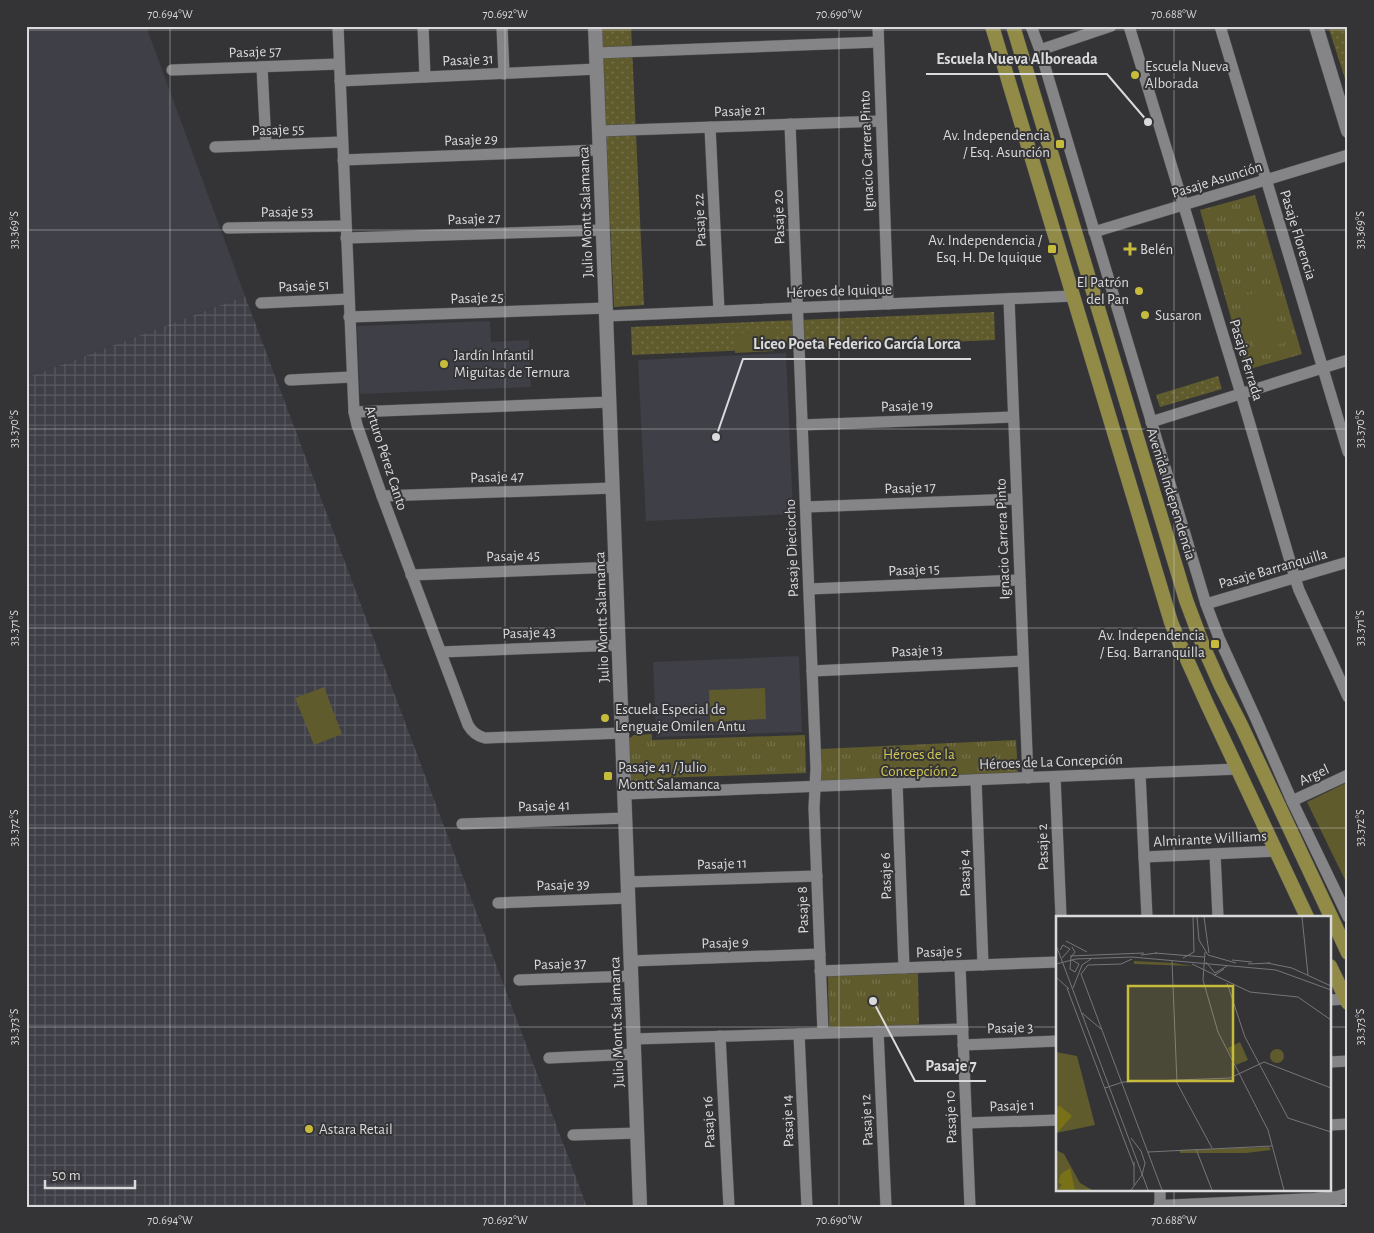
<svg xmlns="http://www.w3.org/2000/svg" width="1374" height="1233" font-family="'Alegreya Sans',sans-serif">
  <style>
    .built { fill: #3e3f47 }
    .industrial { fill: url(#industrial-grid) }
    .grass { fill: url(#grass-dots) }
    .park { fill: url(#park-tufts) }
    .pitch { fill: #5f5b2d }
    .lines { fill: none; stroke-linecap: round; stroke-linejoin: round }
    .minor-casing { stroke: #505153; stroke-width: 12 }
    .tertiary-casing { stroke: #505153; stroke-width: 15 }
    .secondary-casing { stroke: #505153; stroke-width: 15 }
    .primary-casing { stroke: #505153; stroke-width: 15 }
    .minor { stroke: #858588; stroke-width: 11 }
    .tertiary { stroke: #858588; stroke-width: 14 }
    .secondary { stroke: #858588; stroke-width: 14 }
    .primary { stroke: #918b47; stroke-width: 14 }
    .ticks { fill: none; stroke: #dadadc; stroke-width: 1; stroke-opacity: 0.45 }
    .poi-dot { fill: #c7bb3c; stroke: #343437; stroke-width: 2 }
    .labels { text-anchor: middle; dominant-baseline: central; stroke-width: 4; stroke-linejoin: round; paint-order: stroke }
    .street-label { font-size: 15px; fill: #dadadc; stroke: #343437 }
    .poi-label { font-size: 15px; fill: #dadadc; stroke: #343437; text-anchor: start }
    .park-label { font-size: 15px; fill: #d1c754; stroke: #343437 }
    .inset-road { fill: none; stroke: #767679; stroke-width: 1 }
    .view { fill: #c7bb3c; fill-opacity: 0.15; stroke: #c7bb3c; stroke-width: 2.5 }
    .inset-edge { fill: none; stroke: #dadadc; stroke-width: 2.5 }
    .leader { fill: none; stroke: #dadadc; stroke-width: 2 }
    .callout-dot { fill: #dadadc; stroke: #343437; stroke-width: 2 }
    .callout-label { font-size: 16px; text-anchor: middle; font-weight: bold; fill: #dadadc; stroke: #343437; stroke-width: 4; stroke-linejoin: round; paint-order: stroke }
    .neatline { fill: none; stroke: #dadadc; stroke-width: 2 }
    .ticks-label { font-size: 12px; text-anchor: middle; fill: #dadadc }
  </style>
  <defs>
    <pattern id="industrial-grid" width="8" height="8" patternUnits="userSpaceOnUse" patternTransform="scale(1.25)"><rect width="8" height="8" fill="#3e3f47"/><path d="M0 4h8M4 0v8" fill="none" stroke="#595a61"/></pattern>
    <pattern id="grass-dots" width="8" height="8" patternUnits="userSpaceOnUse" patternTransform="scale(1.25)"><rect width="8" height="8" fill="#5f5b2d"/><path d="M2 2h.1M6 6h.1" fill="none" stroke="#75724b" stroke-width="1.8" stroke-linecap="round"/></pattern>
    <pattern id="park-tufts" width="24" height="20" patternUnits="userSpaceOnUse" patternTransform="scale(1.25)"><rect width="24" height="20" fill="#5f5b2d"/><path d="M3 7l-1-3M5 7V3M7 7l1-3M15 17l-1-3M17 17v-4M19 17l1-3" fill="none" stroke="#75724b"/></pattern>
  </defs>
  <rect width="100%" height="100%" fill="#343437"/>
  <g class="built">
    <path d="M 26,26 L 146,26 L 245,296 L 26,378 Z"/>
    <path d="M 490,321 L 491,342 L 529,340 L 531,387 L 360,394 L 357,326 Z"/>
    <path d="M 786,353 L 793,514 L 646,521 L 638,360 Z"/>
    <path d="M 799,656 L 802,732 L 656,737 L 653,662 Z"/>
  </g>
  <path class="industrial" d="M 245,296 L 587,1207 L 26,1207 L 26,378 Z"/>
  <g class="grass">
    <path d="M 601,26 L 631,26 L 644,305 L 614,307 Z"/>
    <path d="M 1328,26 L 1348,26 L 1348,88 Z"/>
    <path d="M 994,312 L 995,340 L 632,355 L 631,327 Z"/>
    <path d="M 1218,376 L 1222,389 L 1160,407 L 1156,395 Z"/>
  </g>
  <g class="park">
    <path d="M 1255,195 L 1302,354 L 1246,370 L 1200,210 Z"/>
    <path d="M 652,734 L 652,740 L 805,735 L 806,773 L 659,778 L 659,789 L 633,789 L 628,782 L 627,740 L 634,735 Z"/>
    <path d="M 1016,740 L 1018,775 L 821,785 L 820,749 Z"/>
    <path d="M 918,973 L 919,1026 L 829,1029 L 828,976 Z"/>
  </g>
  <g class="pitch">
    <path d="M 1267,290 L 1284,343 L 1256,351 L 1239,297 Z"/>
    <path d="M 774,331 L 775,351 L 735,353 L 735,333 Z"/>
    <path d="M 324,687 L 342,734 L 314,745 L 295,698 Z"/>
    <path d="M 765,688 L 766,719 L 710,722 L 709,690 Z"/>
    <path d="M 1348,782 L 1348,886 L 1307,802 Z"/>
  </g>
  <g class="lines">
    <defs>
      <g id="minor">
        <path d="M 338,26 L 354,412 L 357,425 L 382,496 L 468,725 C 472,732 477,736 485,738 L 623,733"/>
        <path d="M 423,26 L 425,77"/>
        <path d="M 502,26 L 504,74"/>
        <path d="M 878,26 L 888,304"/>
        <path d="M 1031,26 L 1040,50 L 1206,604 L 1219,638 L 1256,719 L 1292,801 L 1348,917"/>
        <path d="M 1129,26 L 1241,394 L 1295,578 L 1299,590 L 1348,697"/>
        <path d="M 1220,26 L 1348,452"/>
        <path d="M 1040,50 L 1111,26"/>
        <path d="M 596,53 L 878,42"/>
        <path d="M 262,67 L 266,145"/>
        <path d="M 172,70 L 339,64"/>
        <path d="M 340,81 L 597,69"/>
        <path d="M 790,124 L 816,768 L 814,808 L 823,1033"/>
        <path d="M 710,127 L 719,311"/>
        <path d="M 599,131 L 881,121"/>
        <path d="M 215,147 L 342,142"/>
        <path d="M 343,160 L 600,150"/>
        <path d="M 228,228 L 346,226"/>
        <path d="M 1094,232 L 1348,155"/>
        <path d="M 346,238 L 603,230"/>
        <path d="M 1009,299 L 1028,778"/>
        <path d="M 261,303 L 349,299"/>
        <path d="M 607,316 L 1073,296"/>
        <path d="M 349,317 L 607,308"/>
        <path d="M 290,380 L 352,377"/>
        <path d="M 354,412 L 610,402"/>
        <path d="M 1151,422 L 1348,360"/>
        <path d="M 802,425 L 1013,417"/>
        <path d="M 382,496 L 613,488"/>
        <path d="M 806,507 L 1016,499"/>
        <path d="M 411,575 L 616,567"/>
        <path d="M 809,589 L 1020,580"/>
        <path d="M 1206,604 L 1348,562"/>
        <path d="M 441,652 L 619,645"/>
        <path d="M 812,671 L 1023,661"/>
        <path d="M 1140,774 L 1147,917"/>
        <path d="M 1055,777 L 1061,917"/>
        <path d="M 976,780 L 983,965"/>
        <path d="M 897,783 L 904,968"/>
        <path d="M 625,794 L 1238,769"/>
        <path d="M 1292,801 L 1348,775"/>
        <path d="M 462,824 L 626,818"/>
        <path d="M 1215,854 L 1218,917"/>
        <path d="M 1144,857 L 1276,851"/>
        <path d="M 628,882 L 817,876"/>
        <path d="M 498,903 L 629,898"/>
        <path d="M 631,961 L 820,954"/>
        <path d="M 960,966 L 970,1207"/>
        <path d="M 820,971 L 1058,962"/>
        <path d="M 519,980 L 632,976"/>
        <path d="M 1330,1000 L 1346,999"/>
        <path d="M 878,1031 L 886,1207"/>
        <path d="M 799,1034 L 807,1207"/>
        <path d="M 720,1036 L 729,1207"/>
        <path d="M 634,1039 L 963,1029"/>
        <path d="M 963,1045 L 1058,1041"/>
        <path d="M 549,1058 L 635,1054"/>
        <path d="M 1330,1062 L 1348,1061"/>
        <path d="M 967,1123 L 1058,1120"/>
        <path d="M 1330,1125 L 1348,1124"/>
        <path d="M 573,1135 L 638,1133"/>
        <path d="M 1160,1189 L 1160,1207"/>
      </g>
      <g id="tertiary">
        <path d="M 595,26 L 640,1207"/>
        <path d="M 1316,26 L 1348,131"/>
      </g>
      <path id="secondary" d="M 1160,1207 L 1315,1200 L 1338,1198 L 1348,1195"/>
      <g id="primary">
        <path d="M 992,26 L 1171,622 L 1180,644 L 1207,704 L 1307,917"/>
        <path d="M 1013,26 L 1186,600 L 1204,648 L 1220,684 L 1241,725 L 1348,953"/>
        <path d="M 1330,966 L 1348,1003"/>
      </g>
    </defs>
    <use href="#minor" class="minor-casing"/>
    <use href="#tertiary" class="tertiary-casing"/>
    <use href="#secondary" class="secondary-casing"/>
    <use href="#primary" class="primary-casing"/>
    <use href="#minor" class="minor"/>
    <use href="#tertiary" class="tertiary"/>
    <use href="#secondary" class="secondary"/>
    <use href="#primary" class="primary"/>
  </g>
  <path class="ticks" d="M 170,26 L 170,1207M 505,26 L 505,1207M 839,26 L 839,1207M 1174,26 L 1174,917M 26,30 L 1348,30M 26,230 L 1348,230M 26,429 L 1348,429M 26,628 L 1348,628M 26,828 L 1348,828M 26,1027 L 1058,1027M 1330,1027 L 1348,1027M 1174,1189 L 1174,1207"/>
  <g class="poi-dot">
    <circle cx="1135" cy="75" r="5"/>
    <rect x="1055" y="139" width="10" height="10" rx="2.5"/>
    <rect x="1047" y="244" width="10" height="10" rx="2.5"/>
    <path d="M1127.5 241.5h5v5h5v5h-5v5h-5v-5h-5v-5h5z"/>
    <circle cx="1139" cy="291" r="5"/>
    <circle cx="1145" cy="315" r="5"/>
    <circle cx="444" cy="364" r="5"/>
    <rect x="1210" y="639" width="10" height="10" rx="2.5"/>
    <circle cx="605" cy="718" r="5"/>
    <rect x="603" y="771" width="10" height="10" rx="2.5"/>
    <circle cx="309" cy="1129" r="5"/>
  </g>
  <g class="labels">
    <g class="street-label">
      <text transform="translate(255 52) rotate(-2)">Pasaje 57</text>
      <text transform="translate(468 60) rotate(-3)">Pasaje 31</text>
      <text transform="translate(740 111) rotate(-2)">Pasaje 21</text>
      <text transform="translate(278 130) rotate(-2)">Pasaje 55</text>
      <text transform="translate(471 140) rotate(-2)">Pasaje 29</text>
      <text transform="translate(867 151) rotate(-92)">Ignacio Carrera Pinto</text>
      <text transform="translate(1217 180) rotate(-17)">Pasaje Asunción</text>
      <text transform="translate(287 212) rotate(-1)">Pasaje 53</text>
      <text transform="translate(586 212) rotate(-92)">Julio Montt Salamanca</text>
      <text transform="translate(779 217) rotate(-92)">Pasaje 20</text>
      <text transform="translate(474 219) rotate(-2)">Pasaje 27</text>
      <text transform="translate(700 220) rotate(-93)">Pasaje 22</text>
      <text transform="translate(1298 235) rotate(73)">Pasaje Florencia</text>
      <text transform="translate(304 286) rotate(-3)">Pasaje 51</text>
      <text transform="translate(839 291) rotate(-2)">Héroes de Iquique</text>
      <text transform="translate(477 298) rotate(-2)">Pasaje 25</text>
      <text transform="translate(1246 360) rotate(73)">Pasaje Ferrada</text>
      <text transform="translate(907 406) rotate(-2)">Pasaje 19</text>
      <text transform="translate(386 458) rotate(72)">Arturo Pérez Canto</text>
      <text transform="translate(497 477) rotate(-2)">Pasaje 47</text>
      <text transform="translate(910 488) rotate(-2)">Pasaje 17</text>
      <text transform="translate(1171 494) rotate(73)">Avenida Independencia</text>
      <text transform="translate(1003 539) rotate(-92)">Ignacio Carrera Pinto</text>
      <text transform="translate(792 548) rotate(-92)">Pasaje Dieciocho</text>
      <text transform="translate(513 556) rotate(-2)">Pasaje 45</text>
      <text transform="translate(1273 569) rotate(-16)">Pasaje Barranquilla</text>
      <text transform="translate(914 570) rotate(-3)">Pasaje 15</text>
      <text transform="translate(602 617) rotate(-92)">Julio Montt Salamanca</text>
      <text transform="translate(529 633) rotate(-2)">Pasaje 43</text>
      <text transform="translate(917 651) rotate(-3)">Pasaje 13</text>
      <text transform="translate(1051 762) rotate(-2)">Héroes de La Concepción</text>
      <text transform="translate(1314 775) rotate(-25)">Argel</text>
      <text transform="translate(544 806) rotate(-2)">Pasaje 41</text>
      <text transform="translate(1210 839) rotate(-3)">Almirante Williams</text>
      <text transform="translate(1043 847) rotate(-92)">Pasaje 2</text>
      <text transform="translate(722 864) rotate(-2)">Pasaje 11</text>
      <text transform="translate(965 873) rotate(-92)">Pasaje 4</text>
      <text transform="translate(886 876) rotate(-92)">Pasaje 6</text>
      <text transform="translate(563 885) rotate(-2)">Pasaje 39</text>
      <text transform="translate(803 910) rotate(-92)">Pasaje 8</text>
      <text transform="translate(725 943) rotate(-2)">Pasaje 9</text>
      <text transform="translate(939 952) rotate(-2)">Pasaje 5</text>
      <text transform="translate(560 964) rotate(-2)">Pasaje 37</text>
      <text transform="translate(617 1022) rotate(-92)">Julio Montt Salamanca</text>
      <text transform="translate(1010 1028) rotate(-2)">Pasaje 3</text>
      <text transform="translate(1012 1106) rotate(-2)">Pasaje 1</text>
      <text transform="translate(951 1117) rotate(-92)">Pasaje 10</text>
      <text transform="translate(867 1120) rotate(-93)">Pasaje 12</text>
      <text transform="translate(788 1121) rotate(-92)">Pasaje 14</text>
      <text transform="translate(709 1122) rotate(-93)">Pasaje 16</text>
    </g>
    <g class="poi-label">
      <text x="1145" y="66">Escuela Nueva<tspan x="1145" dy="17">Alborada</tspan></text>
      <text x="1050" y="135" text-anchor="end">Av. Independencia<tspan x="1050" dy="17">/ Esq. Asunción</tspan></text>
      <text x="1042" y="240" text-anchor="end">Av. Independencia /<tspan x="1042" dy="17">Esq. H. De Iquique</tspan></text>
      <text x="1140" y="249">Belén</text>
      <text x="1129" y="282" text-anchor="end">El Patrón<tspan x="1129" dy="17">del Pan</tspan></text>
      <text x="1155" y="315">Susaron</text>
      <text x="454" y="355">Jardín Infantil<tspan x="454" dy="17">Miguitas de Ternura</tspan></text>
      <text x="1205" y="635" text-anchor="end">Av. Independencia<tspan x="1205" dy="17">/ Esq. Barranquilla</tspan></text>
      <text x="615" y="709">Escuela Especial de<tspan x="615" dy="17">Lenguaje Omilen Antu</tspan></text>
      <text x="618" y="767">Pasaje 41 / Julio<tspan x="618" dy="17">Montt Salamanca</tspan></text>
      <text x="319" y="1129">Astara Retail</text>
    </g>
    <g class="park-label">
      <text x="919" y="754">Héroes de la<tspan x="919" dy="17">Concepción 2</tspan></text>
    </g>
  </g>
  <g transform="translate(1056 916)">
    <rect width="275" height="275" fill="#343437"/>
    <path d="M 0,136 L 21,140 L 39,209 L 0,217 ZM 0,234 L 8,238 L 24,267 L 36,274 L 0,274 Z" fill="#5f5b2d"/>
    <path d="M 4,190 L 16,200 L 0,218 L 0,191 ZM 14,252 L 19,274 L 2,273 L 6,269 L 2,266 L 5,258 Z" fill="#797117"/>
    <path d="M 78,45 L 118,47 L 137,50 L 78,48 ZM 213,231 L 215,234 L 190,237 L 124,237 L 123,234 Z" fill="#5f5b2d"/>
    <path d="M 184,126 L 192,144 L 180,149 L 172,132 ZM214 140a7 7 0 1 1 14 0a7 7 0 1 1-14 0Z" fill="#5f5b2d"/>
    <path class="inset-road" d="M 141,1 L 143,24 L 152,39 L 180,47M 148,1 L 153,37M 246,1 L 252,59M 10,25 L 31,36M 0,29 L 92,274M 16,31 L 19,36 L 15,41 L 14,53 L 19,56 L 23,48 L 16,44M 4,34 L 7,29 L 14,33 L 6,42M 149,36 L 147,64 L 162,116 L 212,214 L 228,274M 99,37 L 148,41M 85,39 L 101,37M 14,40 L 88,37M 127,42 L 138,36 L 137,1M 76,43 L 65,48 L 32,49 L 25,58 L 106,274M 176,44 L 196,46M 116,45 L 121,167 L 156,232M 150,46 L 159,57 L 171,50M 211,47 L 236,52 L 275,70M 0,48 L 20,43 L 76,41 L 220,54 L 275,74M 136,48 L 159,59 L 168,53M 192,48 L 214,47M 158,59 L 194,76 L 242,81 L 275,104M 0,61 L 13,73M 171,67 L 189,121 L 232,202 L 275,216M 11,72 L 78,250M 17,72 L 26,49 L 35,43M 26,97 L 45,113M 49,172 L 67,166 L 174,162 L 208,146 L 275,172M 75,222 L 85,235 L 89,247 L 86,259 L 75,274M 140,233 L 156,274M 92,236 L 216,230M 78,269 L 78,246"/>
    <path class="view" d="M 72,70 L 177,70 L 177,165 L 72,165 Z"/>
    <rect width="275" height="275" class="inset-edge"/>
  </g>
  <path class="leader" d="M1148 122L1107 74H926M716 437L743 359H971M873 1001L915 1081H986"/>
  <g class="callout-dot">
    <circle cx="1148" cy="122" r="5"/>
    <circle cx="716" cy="437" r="5"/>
    <circle cx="873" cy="1001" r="5"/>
  </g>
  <g class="callout-label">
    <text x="1017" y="64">Escuela Nueva Alboreada</text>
    <text x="857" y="349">Liceo Poeta Federico García Lorca</text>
    <text x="951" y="1071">Pasaje 7</text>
  </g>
  <rect width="1374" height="1233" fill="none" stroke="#343437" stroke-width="55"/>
  <path d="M45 1180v8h90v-8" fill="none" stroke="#dadadc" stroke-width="2.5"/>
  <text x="52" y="1180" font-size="15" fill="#dadadc" stroke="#343437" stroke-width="4" paint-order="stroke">50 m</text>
  <rect x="28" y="28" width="1318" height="1178" class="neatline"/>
  <g class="ticks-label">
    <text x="170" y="18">70.694°W</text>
    <text x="505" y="18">70.692°W</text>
    <text x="839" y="18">70.690°W</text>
    <text x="1174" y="18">70.688°W</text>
    <text transform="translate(14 230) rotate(-90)" y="4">33.369°S</text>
    <text transform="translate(1360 230) rotate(-90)" y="4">33.369°S</text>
    <text transform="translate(14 429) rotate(-90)" y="4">33.370°S</text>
    <text transform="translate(1360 429) rotate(-90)" y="4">33.370°S</text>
    <text transform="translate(14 628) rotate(-90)" y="4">33.371°S</text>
    <text transform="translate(1360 628) rotate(-90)" y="4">33.371°S</text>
    <text transform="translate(14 828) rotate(-90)" y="4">33.372°S</text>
    <text transform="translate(1360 828) rotate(-90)" y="4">33.372°S</text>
    <text transform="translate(14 1027) rotate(-90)" y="4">33.373°S</text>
    <text transform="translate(1360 1027) rotate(-90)" y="4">33.373°S</text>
    <text x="170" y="1224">70.694°W</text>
    <text x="505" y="1224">70.692°W</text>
    <text x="839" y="1224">70.690°W</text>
    <text x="1174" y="1224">70.688°W</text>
  </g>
</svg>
